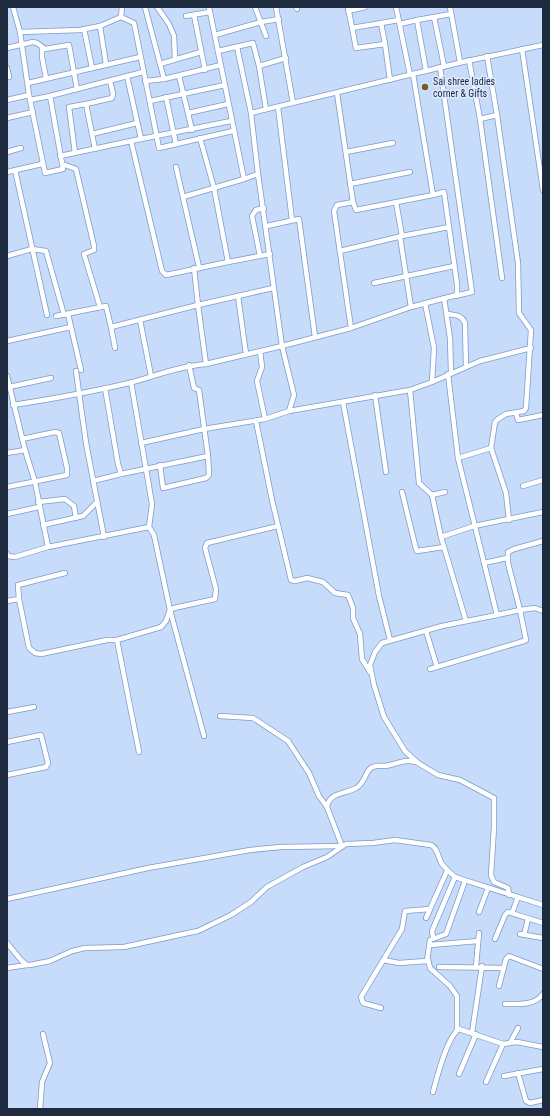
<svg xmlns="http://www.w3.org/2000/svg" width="550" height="1116" font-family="'Roboto Condensed',sans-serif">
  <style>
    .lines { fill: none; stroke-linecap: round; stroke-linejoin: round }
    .street-casing { stroke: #7c9bcc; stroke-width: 6 }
    .street { stroke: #fff; stroke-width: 4.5 }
    .poi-dot { fill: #745a2c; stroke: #dae7fd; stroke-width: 1.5 }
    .labels { text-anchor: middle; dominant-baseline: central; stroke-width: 3.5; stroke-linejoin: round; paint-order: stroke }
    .poi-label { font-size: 10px; fill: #1e2a3e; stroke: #dae7fd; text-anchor: start }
  </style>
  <rect width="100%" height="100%" fill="#c7dbfa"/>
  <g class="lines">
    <defs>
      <g id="street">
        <path d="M 13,7 L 20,32 L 80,30 L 100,26 L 121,17"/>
        <path d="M 122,7 L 121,17 L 134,23 L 159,148 L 233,131"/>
        <path d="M 145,7 L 164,79"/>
        <path d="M 157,7 L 169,24 L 174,36 L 175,59"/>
        <path d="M 209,7 L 244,179 L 258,174 L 251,113 L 467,61 L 543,45"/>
        <path d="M 255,7 L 266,36"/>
        <path d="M 276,7 L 293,103"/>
        <path d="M 296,7 L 297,9"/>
        <path d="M 348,7 L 356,48 L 385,44 L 390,80"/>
        <path d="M 396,7 L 410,75"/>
        <path d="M 450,7 L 460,62"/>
        <path d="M 348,11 L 365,7"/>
        <path d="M 194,15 L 205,70"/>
        <path d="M 186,16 L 210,12"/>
        <path d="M 434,17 L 451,14"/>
        <path d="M 417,20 L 434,17 L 444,66"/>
        <path d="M 381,23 L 385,44"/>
        <path d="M 400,24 L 417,20 L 426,71"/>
        <path d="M 100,26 L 106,64"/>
        <path d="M 352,28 L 399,20"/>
        <path d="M 84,29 L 92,68"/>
        <path d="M 20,32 L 29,95 L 45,173 L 63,169 L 50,96 L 143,72"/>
        <path d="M 215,35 L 261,22 L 279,19"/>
        <path d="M 237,47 L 251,113"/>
        <path d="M 7,48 L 33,42 L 37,43 L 45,49 L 69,45 L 77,89"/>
        <path d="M 42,48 L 42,57 L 46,78"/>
        <path d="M 522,49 L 543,190"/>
        <path d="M 218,51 L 253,43 L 259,66 L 286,58"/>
        <path d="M 469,60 L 480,119 L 497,115 L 487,56"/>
        <path d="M 160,64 L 201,52"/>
        <path d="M 259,66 L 266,109"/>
        <path d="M 440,67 L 472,292 L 455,296"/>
        <path d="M 7,68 L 9,77"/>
        <path d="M 127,76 L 141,139 L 131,141"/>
        <path d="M 179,76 L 192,130"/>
        <path d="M 145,81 L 164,79 L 221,65"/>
        <path d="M 28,83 L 140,57"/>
        <path d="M 166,97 L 176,144"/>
        <path d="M 7,100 L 29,95"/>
        <path d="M 30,100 L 50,96"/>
        <path d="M 150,101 L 225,85"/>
        <path d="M 86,104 L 112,98 L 113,94 L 110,81"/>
        <path d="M 278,107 L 292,220"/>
        <path d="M 188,113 L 228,104"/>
        <path d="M 7,118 L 33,112"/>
        <path d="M 480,119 L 502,278"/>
        <path d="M 92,134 L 137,123"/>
        <path d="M 141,139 L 231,121"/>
        <path d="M 7,152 L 21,148"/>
        <path d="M 346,152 L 393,143"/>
        <path d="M 75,153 L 69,107 L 86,104 L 95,149"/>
        <path d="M 60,156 L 131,141 L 162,271 L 166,275 L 228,262 L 214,188 L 200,138"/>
        <path d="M 62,164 L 76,169 L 94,246 L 94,250 L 84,254 L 100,307"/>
        <path d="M 176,167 L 199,267"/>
        <path d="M 15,170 L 47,315"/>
        <path d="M 7,172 L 42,164"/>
        <path d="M 258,174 L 282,346 L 351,328 L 334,211 L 337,205 L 353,202 L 337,93"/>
        <path d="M 350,184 L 410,172"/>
        <path d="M 183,197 L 244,179"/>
        <path d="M 353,202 L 356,210 L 433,195 L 413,74"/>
        <path d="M 267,226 L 299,219 L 315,337"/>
        <path d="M 402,236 L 449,227"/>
        <path d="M 400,237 L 411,307 L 457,295 L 457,284 L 444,192 L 433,195"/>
        <path d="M 340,251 L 402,236 L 396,202"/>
        <path d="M 7,256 L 32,249 L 46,251 L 64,315"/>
        <path d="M 260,256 L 252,216 L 256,210 L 264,208"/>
        <path d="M 228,262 L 270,254"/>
        <path d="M 194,268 L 198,305 L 273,288"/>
        <path d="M 374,283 L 454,266"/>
        <path d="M 238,296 L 246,354"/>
        <path d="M 444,298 L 450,338 L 451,373"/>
        <path d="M 425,303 L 434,348 L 432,382 L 480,361 L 531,348"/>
        <path d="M 68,314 L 81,370"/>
        <path d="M 447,314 C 455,315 462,315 465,323 L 466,367"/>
        <path d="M 140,320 L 151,376"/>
        <path d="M 111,327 L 115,348"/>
        <path d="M 351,328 L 411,307"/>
        <path d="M 7,341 L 71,327"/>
        <path d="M 260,351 L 262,367 L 257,381 L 265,419"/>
        <path d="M 76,371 L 86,443 L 104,537"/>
        <path d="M 448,374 L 458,458 L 491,448 L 506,493 L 509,520"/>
        <path d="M 7,376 L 25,450 L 35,482 L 48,547 L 149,527 L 152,504 L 131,382"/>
        <path d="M 9,387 L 51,378"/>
        <path d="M 105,388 L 118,464 L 121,474 L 208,456 L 199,390 L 194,388 L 189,365"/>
        <path d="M 410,390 L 419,483 L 432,495"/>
        <path d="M 375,395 L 386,472"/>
        <path d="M 343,402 L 379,596 L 390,640"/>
        <path d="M 13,405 C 52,399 91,392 129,383 C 155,376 180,366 206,364 L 198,305 L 111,327 L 106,306 L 56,316"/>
        <path d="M 289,411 L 410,390 L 432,382"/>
        <path d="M 516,413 L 518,420 L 543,415"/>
        <path d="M 256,421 L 272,500 L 291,580 L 295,581 L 307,578 L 323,582 L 335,593 L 348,595 L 353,608 L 353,618 L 360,634 L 362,659 L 370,672"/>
        <path d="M 141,443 L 204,429 L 265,419 L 289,411 L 294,395 L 282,346 L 206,364"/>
        <path d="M 491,448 L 495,422 L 498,419 L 506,414 L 524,411 L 526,408 L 531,330 L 519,313 L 518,263 L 497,115"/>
        <path d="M 7,453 L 25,450"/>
        <path d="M 458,458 L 497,615 L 520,610 L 508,563 L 508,552 L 514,549 L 543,541"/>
        <path d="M 160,465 L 163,488 L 206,478 L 209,475 L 208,456"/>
        <path d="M 93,481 L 121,474"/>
        <path d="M 523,486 L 543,480"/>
        <path d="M 7,487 L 67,475 L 67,468 L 59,433 L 55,432 L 22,439"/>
        <path d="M 402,492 L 416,549 L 417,551 L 444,547"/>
        <path d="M 445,492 L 432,495 L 441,537 L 474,526 L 543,512"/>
        <path d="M 38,502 L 65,499 L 74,506 L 76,518"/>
        <path d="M 7,514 L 39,507"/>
        <path d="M 43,525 L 83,516 L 97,502"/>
        <path d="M 149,527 L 154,535 L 170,610 L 204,736"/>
        <path d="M 441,537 L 466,621"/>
        <path d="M 7,554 L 8,556 L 15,557 L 48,547"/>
        <path d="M 484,563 L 507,558"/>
        <path d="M 65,573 L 18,585 L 19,599 L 29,648 L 35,653 L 41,654 L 107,640 L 117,640"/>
        <path d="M 7,601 L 19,599"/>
        <path d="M 497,615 L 442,626 L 382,643 L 375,652 L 370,665 L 374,685 L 384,717 L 405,751 L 418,763 L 438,775 L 460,780 L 494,798 L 494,827 L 491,875 L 494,882 L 508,888 L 509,895"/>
        <path d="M 426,631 L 437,667"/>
        <path d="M 430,669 L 524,641 L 526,640 L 520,610 L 535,608 L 543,611"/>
        <path d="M 7,712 L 34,707"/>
        <path d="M 220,716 L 253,718 L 288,741 L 309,773 L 319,796 L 327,807"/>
        <path d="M 7,742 L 41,735 L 48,763 L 46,767 L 7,775"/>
        <path d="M 139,752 L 117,640 L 161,627 L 166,621 L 170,610 L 174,608 L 215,599 L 216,589 L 205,548 L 207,543 L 278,526"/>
        <path d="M 342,846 L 327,807 C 329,792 346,794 356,788 C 366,783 365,769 373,767 C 377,765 381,766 385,766 C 398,764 402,759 416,762"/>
        <path d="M 7,899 L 148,868 L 250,850 L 281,847 L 342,846"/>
        <path d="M 479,912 L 488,888"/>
        <path d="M 512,913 L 518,897"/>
        <path d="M 426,918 L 447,871"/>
        <path d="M 520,934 L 543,938"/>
        <path d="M 524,935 L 528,919"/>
        <path d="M 433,937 L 432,931 L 455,877"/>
        <path d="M 495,939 L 505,915 L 508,912 L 543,923"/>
        <path d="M 7,943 L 21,960 L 27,965 L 30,965 L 50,961 L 72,951 L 85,948 L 124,947 L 188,933 L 198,931 L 231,915 L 251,902 L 267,887 L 303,867 L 327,857 L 346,844 L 373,843 L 395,840 L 431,845 C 438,848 438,858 442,864 C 446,869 450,873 455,877 L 543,905"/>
        <path d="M 430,945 L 478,941"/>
        <path d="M 428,959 L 430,968 L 450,986 L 457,996 L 457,1030"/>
        <path d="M 383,960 L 399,963 L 427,961 L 430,940 L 446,934 L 465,881"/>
        <path d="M 476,966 L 479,933"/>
        <path d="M 439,967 L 504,968"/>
        <path d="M 7,968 L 27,965"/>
        <path d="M 499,986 L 506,959 L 509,956 L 543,969"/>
        <path d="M 505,1004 C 519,1004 534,1006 543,994"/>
        <path d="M 381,1008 L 363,1003 L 361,997 L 402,929 L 405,911 L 430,909"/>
        <path d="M 472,1033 L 482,966"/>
        <path d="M 510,1043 L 518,1028"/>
        <path d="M 518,1073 L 526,1101 L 530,1103 L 543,1100"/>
        <path d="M 459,1074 L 476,1034"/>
        <path d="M 504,1076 L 543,1069"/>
        <path d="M 486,1082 L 503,1044"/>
        <path d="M 433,1092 C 437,1077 447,1037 459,1029 L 503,1044 L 517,1042 L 543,1047"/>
        <path d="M 40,1109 L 42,1082 L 50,1063 L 43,1034"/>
      </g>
    </defs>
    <use href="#street" class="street-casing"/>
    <use href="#street" class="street"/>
  </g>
  <circle class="poi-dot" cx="425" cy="87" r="4"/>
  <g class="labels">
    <g class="poi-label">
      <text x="433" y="81">Sai shree ladies<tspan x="433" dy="12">corner &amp; Gifts</tspan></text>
    </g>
  </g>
  <rect width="550" height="1116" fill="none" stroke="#1e2a3e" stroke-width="16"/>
</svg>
